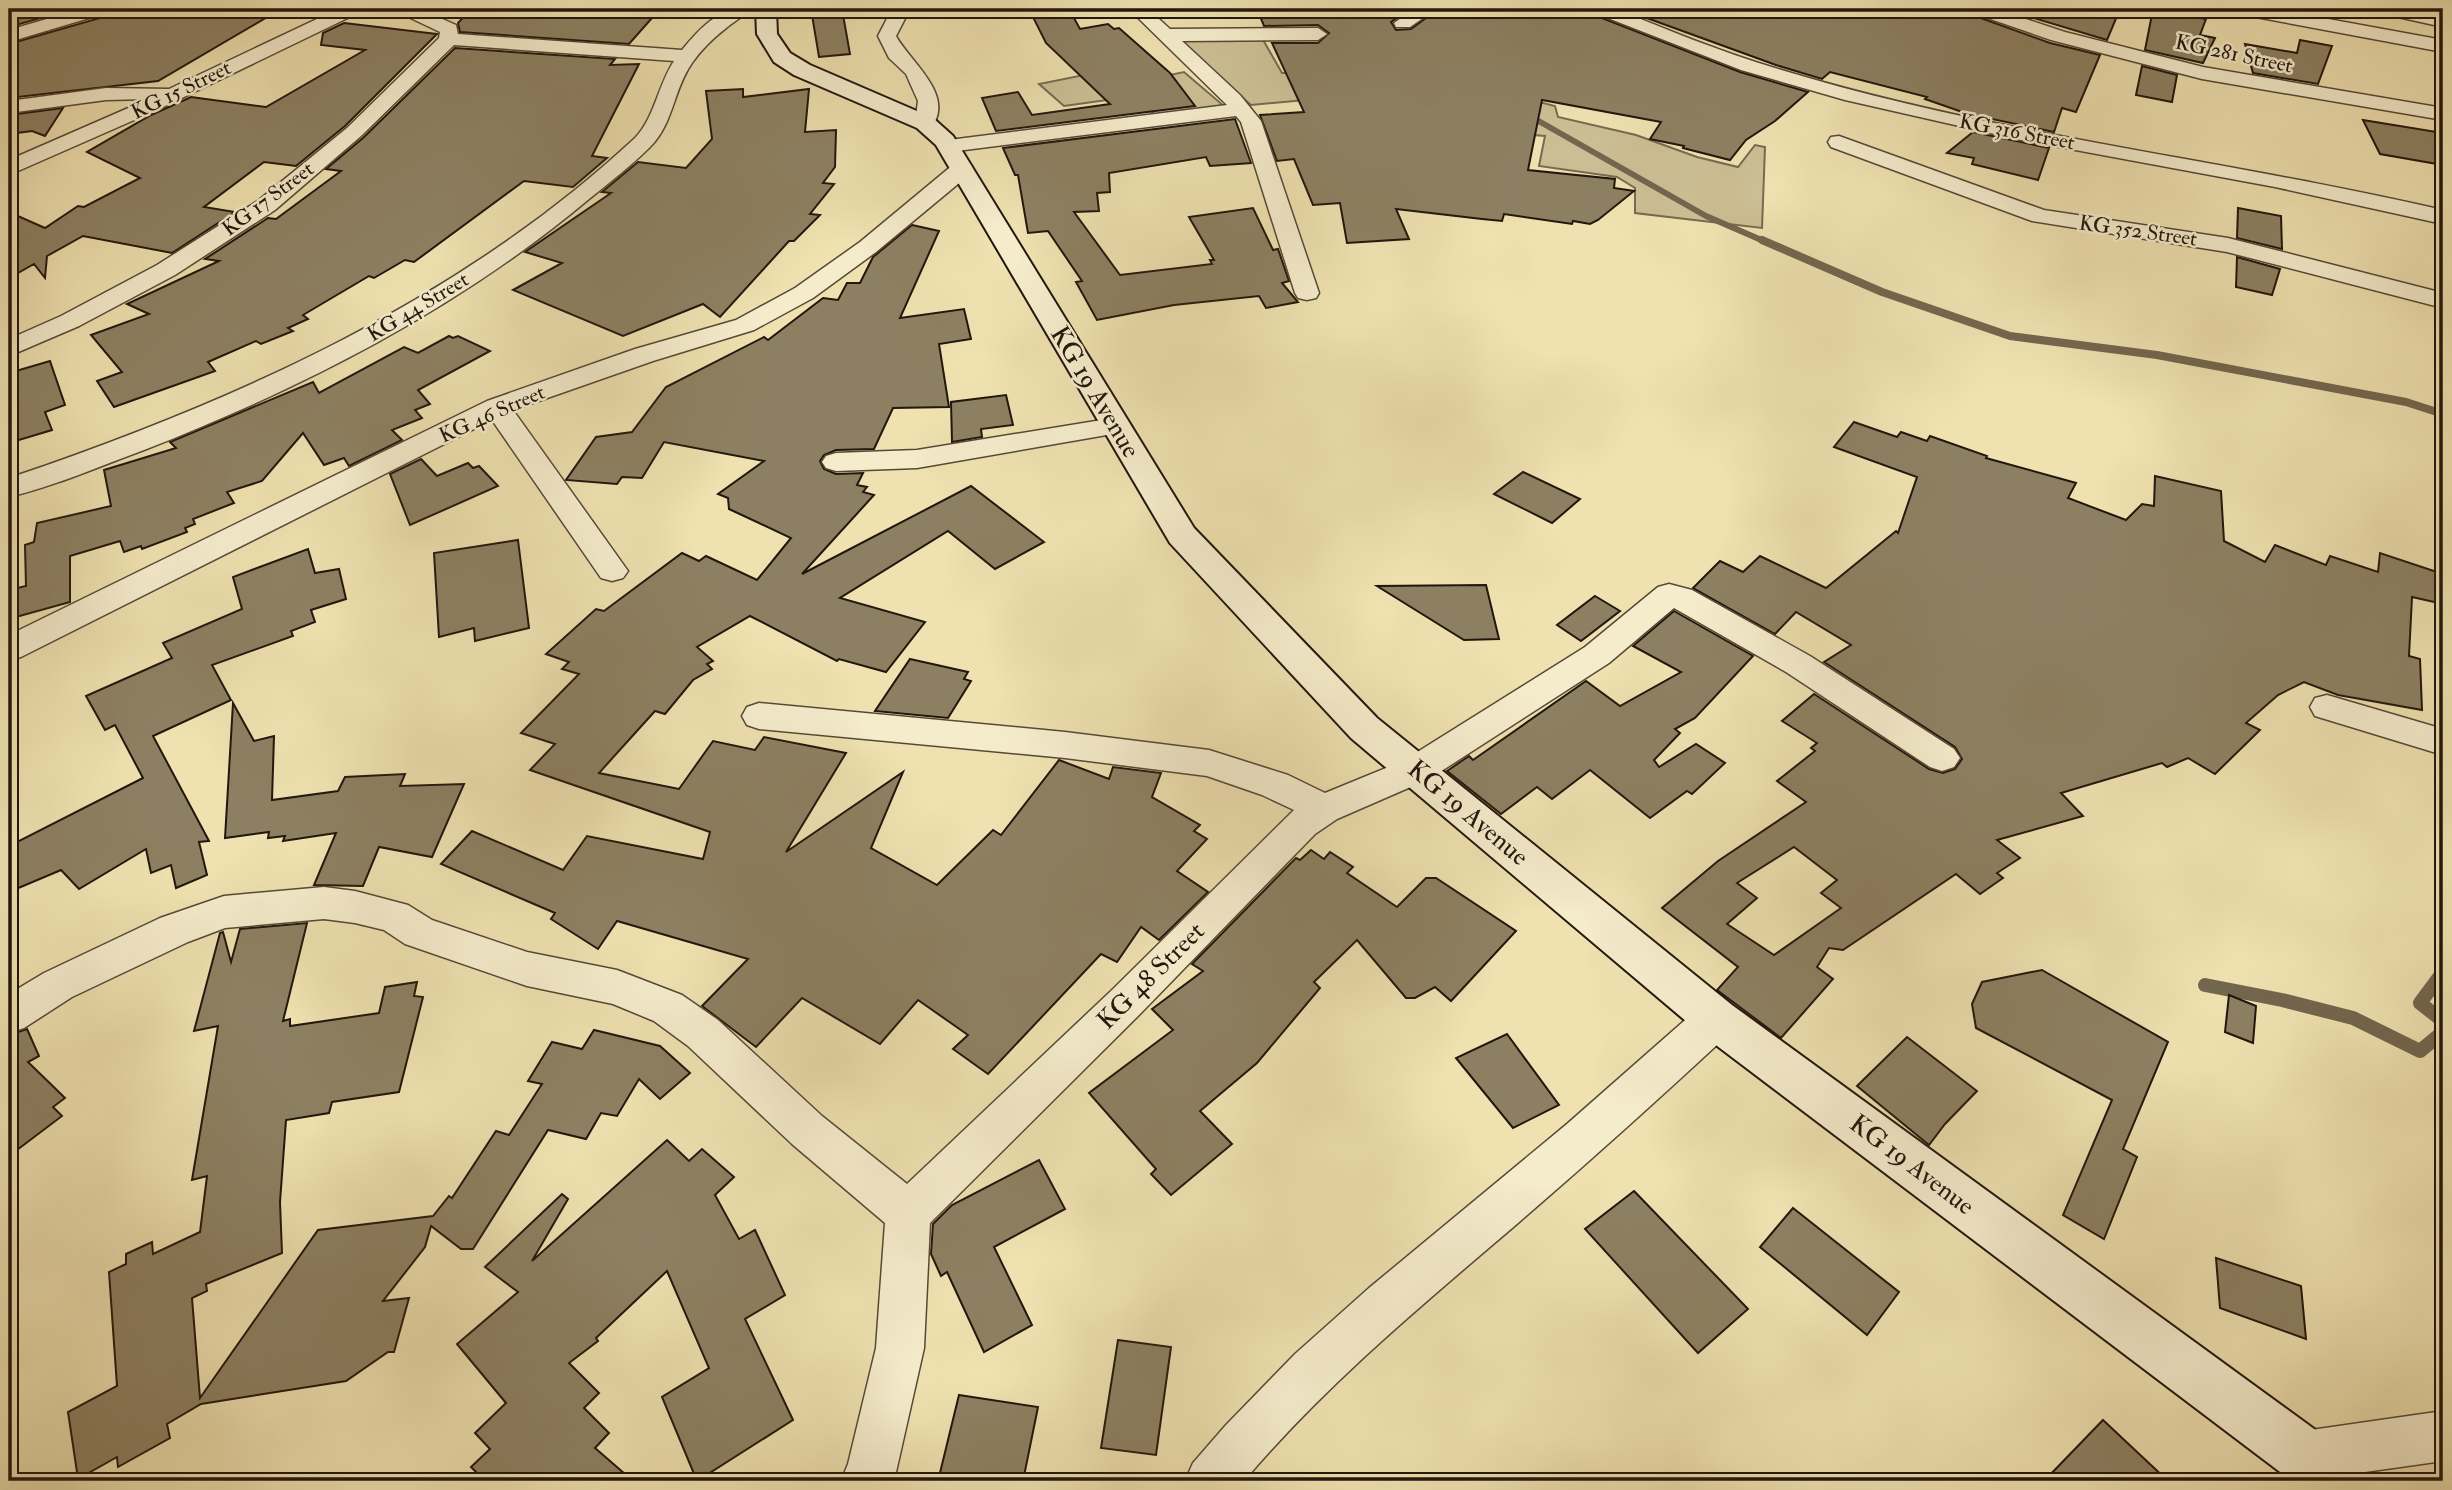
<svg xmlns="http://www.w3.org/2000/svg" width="2452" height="1490" font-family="'IM FELL Double Pica',serif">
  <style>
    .green { fill: #ccbe94; stroke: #776a50; stroke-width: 2 }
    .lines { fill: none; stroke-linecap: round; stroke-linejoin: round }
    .stream-far2 { stroke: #73664e; stroke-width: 6 }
    .stream-far1 { stroke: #73664e; stroke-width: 8 }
    .stream { stroke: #73664e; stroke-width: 14 }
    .building { fill: #8d8062; stroke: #22160d; stroke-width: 2; fill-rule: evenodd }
    .street-casing { stroke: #554936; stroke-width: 3 }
    .secondary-casing { stroke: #22160d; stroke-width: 4 }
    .street { fill: #f5eccc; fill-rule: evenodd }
    .secondary { fill: #f5eccc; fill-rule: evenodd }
    .labels { text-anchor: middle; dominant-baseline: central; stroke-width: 5; stroke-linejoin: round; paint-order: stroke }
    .far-street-label { font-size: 21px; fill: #22160d; stroke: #f5eccc }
    .street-label { font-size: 26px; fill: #22160d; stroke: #f5eccc }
  </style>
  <rect width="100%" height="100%" fill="#efe1b0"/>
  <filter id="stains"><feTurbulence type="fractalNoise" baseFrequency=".00286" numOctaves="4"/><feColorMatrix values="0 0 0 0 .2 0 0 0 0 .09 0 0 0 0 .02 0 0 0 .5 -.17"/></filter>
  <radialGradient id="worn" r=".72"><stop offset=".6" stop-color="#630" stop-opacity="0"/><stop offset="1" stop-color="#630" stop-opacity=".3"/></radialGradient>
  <g class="green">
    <path d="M 1175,38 L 1262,38 L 1282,73 L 1323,73 L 1339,97 L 1251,105 Z"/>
    <path d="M 1109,70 L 1127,84 L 1184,72 L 1225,107 L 1157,117 L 1136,96 L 1064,106 L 1039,84 Z"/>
    <path d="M 1508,94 L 1555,106 L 1558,117 L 1636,135 L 1697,157 L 1738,167 L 1755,145 L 1765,147 L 1762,228 L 1635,213 L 1635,188 L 1617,177 L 1539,166 L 1545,136 L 1500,132 Z"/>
  </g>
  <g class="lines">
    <path class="stream-far2" d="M 1528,115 L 1706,216 L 1766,242"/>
    <path class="stream-far1" d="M 1762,240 L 1882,292 L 2010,336 L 2157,355 L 2406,402 L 2443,414"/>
    <g class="stream">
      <path d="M 2443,972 L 2420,1003 L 2443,1021"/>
      <path d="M 2205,985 L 2282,1000 L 2353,1018 L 2420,1051 L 2443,1032"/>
    </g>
  </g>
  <g class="building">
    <path d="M 9,9 L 72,9 L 9,27 Z"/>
    <path d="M 112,9 L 281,9 L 158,81 L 9,98 L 9,44 L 107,16 Z"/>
    <path d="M 471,9 L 660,9 L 629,44 L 460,32 L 458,23 Z"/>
    <path d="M 811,9 L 842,9 L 850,54 L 819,57 Z"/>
    <path d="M 1029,9 L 1069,9 L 1080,29 L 1108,24 L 1114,29 L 1119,28 L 1170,73 L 1195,106 L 996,131 L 982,98 L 1018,92 L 1032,115 L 1110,104 L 1046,43 Z"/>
    <path d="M 1257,9 L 1410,9 L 1391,22 L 1396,30 L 1411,29 L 1438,9 L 1589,9 L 1594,15 L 1740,72 L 1808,92 L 1775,121 L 1746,140 L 1730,160 L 1683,148 L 1684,146 L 1650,139 L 1661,122 L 1542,100 L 1528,170 L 1615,179 L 1614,188 L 1634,191 L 1598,220 L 1590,224 L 1573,221 L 1572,224 L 1504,214 L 1502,221 L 1482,219 L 1396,209 L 1409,239 L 1347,243 L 1340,203 L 1313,205 L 1294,159 L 1277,161 L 1260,115 L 1304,112 L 1272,43 L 1318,43 L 1329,33 L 1318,25 L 1264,26 Z"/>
    <path d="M 1622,9 L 1967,9 L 1972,15 L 2050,43 L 2100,55 L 2076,112 L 2062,108 L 2054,132 L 1968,114 L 1925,99 L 1927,97 L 1830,72 L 1822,79 L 1776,65 Z"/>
    <path d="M 2004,9 L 2120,9 L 2107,40 Z"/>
    <path d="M 2153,9 L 2206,19 L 2200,35 L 2215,38 L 2203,63 L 2145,50 Z"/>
    <path d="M 344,23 L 437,34 L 345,126 L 296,166 L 264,162 L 204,207 L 235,212 L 172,253 L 83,236 L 47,256 L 45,278 L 34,264 L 9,278 L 9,251 L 18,245 L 9,234 L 9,212 L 45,228 L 78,206 L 84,207 L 140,178 L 87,152 L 151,115 L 191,97 L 266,107 L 365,50 L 321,45 L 323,33 Z"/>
    <path d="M 2300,40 L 2332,46 L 2318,84 L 2253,73 L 2245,44 L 2297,53 Z"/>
    <path d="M 455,48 L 615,59 L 610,65 L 639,64 L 592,156 L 607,158 L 573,187 L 524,181 L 414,262 L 405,260 L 374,278 L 369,276 L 303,315 L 308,319 L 288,328 L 293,331 L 261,344 L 256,341 L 208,362 L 215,371 L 114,407 L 97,381 L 122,372 L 91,335 L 149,314 L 127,304 L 219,261 L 205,259 L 268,218 L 276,219 L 341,171 L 326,169 L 363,138 Z"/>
    <path d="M 2142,66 L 2177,75 L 2172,102 L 2136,95 Z"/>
    <path d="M 743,89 L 743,97 L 809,89 L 805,132 L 836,130 L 835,167 L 823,183 L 834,184 L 810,214 L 820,215 L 794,241 L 789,241 L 720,317 L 703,304 L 623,336 L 513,290 L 562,263 L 525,252 L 611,193 L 602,192 L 638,162 L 686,168 L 712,139 L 706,91 Z"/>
    <path d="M 63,108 L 45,136 L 32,131 L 9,134 L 9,115 Z"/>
    <path d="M 1235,119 L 1251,163 L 1210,166 L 1206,157 L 1109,173 L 1110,192 L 1097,193 L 1099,211 L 1074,212 L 1120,275 L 1212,264 L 1210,260 L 1214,260 L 1189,217 L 1253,208 L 1273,250 L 1278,249 L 1289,281 L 1282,283 L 1298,302 L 1266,308 L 1259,296 L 1174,305 L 1097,320 L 1076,282 L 1082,281 L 1048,231 L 1028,233 L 1018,175 L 1015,175 L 1003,148 Z"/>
    <path d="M 2363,120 L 2443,133 L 2443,165 L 2380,154 Z"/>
    <path d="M 1973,132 L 2049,148 L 2038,180 L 1972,164 L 1974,158 L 1947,153 Z"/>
    <path d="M 2238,208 L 2281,216 L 2282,249 L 2237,238 Z"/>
    <path d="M 912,225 L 939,231 L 900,318 L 964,309 L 971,339 L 939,344 L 949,407 L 893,408 L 874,449 L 836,450 L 824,455 L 820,461 L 824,469 L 836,474 L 863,473 L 857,485 L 867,487 L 863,492 L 874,495 L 802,574 L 971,486 L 1044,542 L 995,569 L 948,531 L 840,598 L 925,622 L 886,672 L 839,659 L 837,661 L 750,616 L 697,647 L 713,661 L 707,664 L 712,669 L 693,680 L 665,714 L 655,711 L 599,773 L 679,789 L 713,741 L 755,750 L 764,737 L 846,753 L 786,852 L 903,772 L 871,848 L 937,885 L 993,830 L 1001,835 L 1059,760 L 1109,779 L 1113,767 L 1161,773 L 1152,797 L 1200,825 L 1194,831 L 1207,839 L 1177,871 L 1208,892 L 1159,940 L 1141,927 L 1117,962 L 1101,954 L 988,1074 L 953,1049 L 968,1035 L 918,1000 L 880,1044 L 802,998 L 756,1047 L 702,1006 L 748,959 L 617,921 L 598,949 L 551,919 L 555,913 L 441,864 L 472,831 L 563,870 L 587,836 L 703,859 L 710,832 L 530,770 L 555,744 L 521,733 L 579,674 L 562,669 L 569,662 L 546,654 L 596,609 L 604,611 L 682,553 L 699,561 L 706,556 L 757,580 L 791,538 L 729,509 L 728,498 L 718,494 L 764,461 L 664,442 L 642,478 L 622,477 L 617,484 L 566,480 L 596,437 L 632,432 L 666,387 L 764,337 L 768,340 L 823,298 L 838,300 L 847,283 L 860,283 L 873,257 Z"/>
    <path d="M 2237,257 L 2280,269 L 2272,295 L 2236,287 Z"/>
    <path d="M 449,336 L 453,338 L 458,336 L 490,351 L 418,390 L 430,404 L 415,410 L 422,418 L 392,430 L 402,440 L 349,466 L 344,458 L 324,465 L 303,433 L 262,481 L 227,492 L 234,503 L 193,519 L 195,524 L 185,528 L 187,532 L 142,549 L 141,546 L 124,552 L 120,541 L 70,556 L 70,602 L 9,619 L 9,590 L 26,586 L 25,545 L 34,542 L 37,523 L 111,506 L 104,470 L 176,448 L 170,442 L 313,382 L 319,393 L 404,347 L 418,353 Z"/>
    <path d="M 50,361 L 65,405 L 45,412 L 52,430 L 9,443 L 9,373 Z"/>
    <path d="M 1006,395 L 1013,425 L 981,429 L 982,437 L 952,442 L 951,402 Z"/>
    <path d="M 1854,422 L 1897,437 L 1901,432 L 1927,441 L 1930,436 L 1987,456 L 1986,458 L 2076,483 L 2068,498 L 2126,520 L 2142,504 L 2154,506 L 2155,476 L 2221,491 L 2224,541 L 2265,562 L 2275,545 L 2326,565 L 2330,556 L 2378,572 L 2380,553 L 2443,574 L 2443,604 L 2412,597 L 2409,656 L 2420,659 L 2422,710 L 2338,695 L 2304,682 L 2278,695 L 2246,723 L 2260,730 L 2215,774 L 2188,758 L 2167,767 L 2162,763 L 2061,793 L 2083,816 L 1997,840 L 2020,858 L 1997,873 L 2003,878 L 1980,894 L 1956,874 L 1843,950 L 1829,948 L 1817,967 L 1833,979 L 1781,1038 L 1717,990 L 1738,967 L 1662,908 L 1718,861 L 1806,802 L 1777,781 L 1815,751 L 1811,748 L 1817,743 L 1782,721 L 1814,694 L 1929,769 L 1943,773 L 1955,769 L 1962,759 L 1955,747 L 1824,662 L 1851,645 L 1796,612 L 1775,634 L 1693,588 L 1720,561 L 1743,572 L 1760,556 L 1826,588 L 1896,531 L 1898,533 L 1917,477 L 1834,447 ZM 1794,847 L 1837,880 L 1821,893 L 1841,908 L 1774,955 L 1727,924 L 1757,898 L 1737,883 Z"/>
    <path d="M 421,459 L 437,476 L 468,463 L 473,468 L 479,466 L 498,486 L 410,525 L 390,474 Z"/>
    <path d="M 1523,472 L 1580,499 L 1552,523 L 1494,494 Z"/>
    <path d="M 518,540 L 529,628 L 475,641 L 474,628 L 439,637 L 434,553 Z"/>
    <path d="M 308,549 L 315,573 L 339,569 L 346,599 L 311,610 L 315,622 L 291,631 L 293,636 L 212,665 L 231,700 L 153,736 L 209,841 L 199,842 L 207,875 L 176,888 L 171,865 L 151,873 L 146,849 L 79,889 L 61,870 L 9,892 L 9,846 L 143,778 L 115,725 L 105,730 L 86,696 L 172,658 L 163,643 L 242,609 L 233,577 Z"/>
    <path d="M 1486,585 L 1499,639 L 1464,640 L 1377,586 Z"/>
    <path d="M 1595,596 L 1620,611 L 1581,641 L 1557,625 Z"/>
    <path d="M 1674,611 L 1753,656 L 1695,718 L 1675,729 L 1680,733 L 1654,760 L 1659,767 L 1696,744 L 1725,763 L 1692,794 L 1687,791 L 1650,818 L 1590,770 L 1552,799 L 1537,787 L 1501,814 L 1447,771 L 1469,756 L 1473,760 L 1586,681 L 1620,706 L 1681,672 L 1633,646 Z"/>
    <path d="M 910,659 L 968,672 L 964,679 L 971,681 L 948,718 L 875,711 Z"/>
    <path d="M 233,703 L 254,741 L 274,736 L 272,800 L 338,791 L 345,777 L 405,774 L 400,786 L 464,784 L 432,857 L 379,847 L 363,886 L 314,885 L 336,833 L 283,841 L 285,836 L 268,838 L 269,832 L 225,838 Z"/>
    <path d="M 1311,850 L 1324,859 L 1330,852 L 1353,867 L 1347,873 L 1397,907 L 1426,878 L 1436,878 L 1516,931 L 1451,1001 L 1435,987 L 1415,998 L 1406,998 L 1357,940 L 1314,982 L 1320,988 L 1257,1063 L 1200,1111 L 1232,1144 L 1171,1195 L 1151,1174 L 1156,1169 L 1089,1093 L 1173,1030 L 1152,1009 L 1203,971 L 1192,964 L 1296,858 L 1300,860 Z"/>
    <path d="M 307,923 L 283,1021 L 290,1019 L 290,1026 L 379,1013 L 385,987 L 417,982 L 414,996 L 423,997 L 399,1092 L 332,1102 L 329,1113 L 286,1120 L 280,1202 L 282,1253 L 206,1284 L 207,1291 L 192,1298 L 200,1398 L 318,1230 L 433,1216 L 449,1196 L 452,1198 L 496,1131 L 509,1135 L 542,1084 L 528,1081 L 552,1042 L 582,1049 L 594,1030 L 660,1046 L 690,1073 L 660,1099 L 639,1079 L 617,1116 L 601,1113 L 586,1139 L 548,1130 L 473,1249 L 461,1249 L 431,1226 L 425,1247 L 383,1301 L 409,1298 L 394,1352 L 388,1352 L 346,1381 L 201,1404 L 167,1424 L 170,1438 L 118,1467 L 117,1457 L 78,1479 L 68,1412 L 117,1386 L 109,1272 L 126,1264 L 126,1254 L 152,1242 L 153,1254 L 200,1232 L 207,1176 L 192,1180 L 218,1026 L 194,1031 L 220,933 L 223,932 L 231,962 L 240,929 Z"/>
    <path d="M 2042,970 L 2168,1042 L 2123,1149 L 2137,1157 L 2104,1239 L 2063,1215 L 2112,1100 L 1976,1028 L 1972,1004 L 1982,982 Z"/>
    <path d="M 2229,995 L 2256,1006 L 2253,1043 L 2225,1032 Z"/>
    <path d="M 27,1029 L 39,1056 L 28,1062 L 65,1098 L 53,1107 L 62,1116 L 9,1156 L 9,1035 Z"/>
    <path d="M 1507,1034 L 1559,1105 L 1513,1128 L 1456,1058 Z"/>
    <path d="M 1907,1037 L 1977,1091 L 1945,1124 L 1929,1145 L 1857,1086 Z"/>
    <path d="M 667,1140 L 689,1161 L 702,1149 L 734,1177 L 715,1195 L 739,1239 L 755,1230 L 785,1295 L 745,1319 L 793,1420 L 697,1481 L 662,1397 L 709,1368 L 667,1271 L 596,1338 L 598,1341 L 569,1363 L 599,1393 L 584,1408 L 609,1433 L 595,1448 L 633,1481 L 485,1481 L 471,1467 L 490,1449 L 475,1433 L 506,1403 L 457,1344 L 518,1292 L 485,1267 L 562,1194 L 568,1199 L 532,1261 Z"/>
    <path d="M 1039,1160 L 1065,1209 L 994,1247 L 1032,1325 L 984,1352 L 947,1272 L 941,1276 L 931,1254 L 933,1224 L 952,1205 Z"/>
    <path d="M 1634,1191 L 1748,1309 L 1698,1353 L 1585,1229 Z"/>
    <path d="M 1793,1208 L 1899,1292 L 1867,1335 L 1760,1247 Z"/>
    <path d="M 2216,1258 L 2301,1286 L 2306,1339 L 2220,1308 Z"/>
    <path d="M 1118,1340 L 1171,1347 L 1156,1455 L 1101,1448 Z"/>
    <path d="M 959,1395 L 1038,1407 L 1023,1481 L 938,1481 Z"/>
    <path d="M 2103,1420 L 2168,1481 L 2044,1481 Z"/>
  </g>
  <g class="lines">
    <defs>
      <g id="street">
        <path d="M 81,9 L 109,9 L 106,13 L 9,42 L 9,30 Z"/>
        <path d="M 338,9 L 361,9 L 358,13 L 157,110 L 9,175 L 9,160 L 149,99 L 106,100 L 9,113 L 9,101 L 106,88 L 169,89 Z"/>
        <path d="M 397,9 L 420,9 L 456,25 L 458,34 L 682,50 C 701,27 718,8 749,9 C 743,17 733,22 725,29 C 712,39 701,50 692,63 C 673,90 674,123 650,147 C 631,166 610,182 589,199 C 458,309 303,388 144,450 C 100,466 55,486 9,497 L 9,478 C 234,402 459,302 635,138 C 655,117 658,85 674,61 L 454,45 L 361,136 L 275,210 L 175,275 L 79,326 L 9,356 L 9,339 L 61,316 L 157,265 L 259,200 L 347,128 L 439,38 L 440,32 L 400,13 Z"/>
        <path d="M 892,9 L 910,9 L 896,36 C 910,62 955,94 932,127 L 918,127 L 915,123 L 918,101 L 906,74 L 889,58 L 878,36 Z"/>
        <path d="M 1129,9 L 1148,9 L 1170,29 L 1318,28 L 1327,34 L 1318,40 L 1182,41 L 1240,95 L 1261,121 L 1319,293 L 1316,298 L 1307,300 L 1298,298 L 1295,293 L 1241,122 L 1236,116 L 949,152 L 941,151 L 938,146 L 941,141 L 949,140 L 1227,105 Z"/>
        <path d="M 1414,9 L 1436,9 L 1410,27 L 1396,27 L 1394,23 Z"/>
        <path d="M 1592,9 L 1616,9 C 1668,30 1721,52 1775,68 C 1993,135 2222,159 2443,210 L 2443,224 L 2275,187 L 2021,140 L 1845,100 L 1741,70 L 1595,13 Z"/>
        <path d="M 1970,9 L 1996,9 L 2065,32 L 2203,67 L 2443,108 L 2443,120 L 2202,79 L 2051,40 L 1973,13 Z"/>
        <path d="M 2236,9 L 2273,9 L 2443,40 L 2443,52 L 2245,15 Z"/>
        <path d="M 2377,9 L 2411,9 L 2443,15 L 2443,27 L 2380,13 Z"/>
        <path d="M 1839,136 L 2044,210 L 2228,238 L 2443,293 L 2443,308 L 2227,252 L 2032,221 L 1831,147 L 1828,142 L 1831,137 Z"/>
        <path d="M 962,162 L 970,164 L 973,169 L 970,174 L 876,252 L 813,298 L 754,330 L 653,361 L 513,410 L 628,571 L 623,578 L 612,581 L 601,578 L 492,420 L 21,657 L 9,660 L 9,635 L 487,401 L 635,349 L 736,320 L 795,288 L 860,242 L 954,164 Z"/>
        <path d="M 1114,418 L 1124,420 L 1128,426 L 1124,432 L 917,468 L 836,471 L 826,468 L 822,462 L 826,456 L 836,453 L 917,450 Z"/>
        <path d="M 1669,584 L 1692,590 L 1810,656 L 1954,749 L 1960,758 L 1954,767 L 1942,771 L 1930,767 L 1786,672 L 1674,608 L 1609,663 L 1429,779 L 1337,819 L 1315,834 L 1140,1014 L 930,1223 L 924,1348 L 894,1481 L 841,1481 L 848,1464 L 876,1348 L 885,1223 L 792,1144 L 688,1046 L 654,1021 L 613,1004 L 527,986 L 405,944 L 384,930 L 355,923 L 324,919 L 225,928 L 188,942 L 72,997 L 24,1028 L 9,1033 L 9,994 L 44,973 L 160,918 L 224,896 L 324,887 L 355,891 L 408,905 L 432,920 L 527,952 L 617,970 L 682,995 L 718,1020 L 822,1116 L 907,1184 L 1112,990 L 1294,810 L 1262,795 L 1207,776 L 1065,758 L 759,729 L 747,725 L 742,716 L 747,707 L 759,703 L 1065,732 L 1209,750 L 1288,775 L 1325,793 L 1403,761 L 1585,647 L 1658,587 Z"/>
        <path d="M 2327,695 L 2443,729 L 2443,755 L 2315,716 L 2310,707 L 2315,698 Z"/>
        <path d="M 1716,1001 L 1731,1006 L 1737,1019 L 1731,1032 C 1661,1097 1590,1161 1518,1223 C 1422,1305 1325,1385 1244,1481 L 1185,1481 L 1193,1463 L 1226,1425 L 1295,1354 L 1369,1288 L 1567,1124 L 1701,1006 Z"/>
        <path d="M 2443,1411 L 2443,1461 L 2301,1481 L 2286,1475 L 2278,1457 L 2286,1439 L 2304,1431 Z"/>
      </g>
      <path id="secondary" d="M 756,9 L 776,9 L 777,34 L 790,53 L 810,65 L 933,118 L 953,136 L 1194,528 L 1377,718 L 1732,1005 L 2358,1461 L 2366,1481 L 2292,1481 L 1700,1033 L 1351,738 L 1170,543 L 936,145 L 917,128 L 794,75 L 774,62 L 757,34 Z"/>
    </defs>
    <use href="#street" class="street-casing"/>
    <use href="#secondary" class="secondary-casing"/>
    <use href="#street" class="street"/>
    <use href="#secondary" class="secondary"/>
  </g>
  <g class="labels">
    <g class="far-street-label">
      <text transform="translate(2234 54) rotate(12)">KG 281 Street</text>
      <text transform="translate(181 90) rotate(-26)">KG 15 Street</text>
      <text transform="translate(2017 132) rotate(11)">KG 316 Street</text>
      <text transform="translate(268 199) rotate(-37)">KG 17 Street</text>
      <text transform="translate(2138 231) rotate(8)">KG 352 Street</text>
      <text transform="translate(418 307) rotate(-31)">KG 44 Street</text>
      <text transform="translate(492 414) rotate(-24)">KG 46 Street</text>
    </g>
    <g class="street-label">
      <text transform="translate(1095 392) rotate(59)">KG 19 Avenue</text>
      <text transform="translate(1468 813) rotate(40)">KG 19 Avenue</text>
      <text transform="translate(1151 976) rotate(-45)">KG 48 Street</text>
      <text transform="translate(1912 1165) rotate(37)">KG 19 Avenue</text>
    </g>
  </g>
  <rect width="2452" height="1490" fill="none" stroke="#efe1b0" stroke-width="35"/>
  <rect x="10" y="10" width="2431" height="1469" fill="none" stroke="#22160d" stroke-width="3.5"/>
  <rect x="18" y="18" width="2417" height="1455" fill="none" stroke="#22160d" stroke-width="2"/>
  <rect width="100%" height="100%" filter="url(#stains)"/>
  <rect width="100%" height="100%" fill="url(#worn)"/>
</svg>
